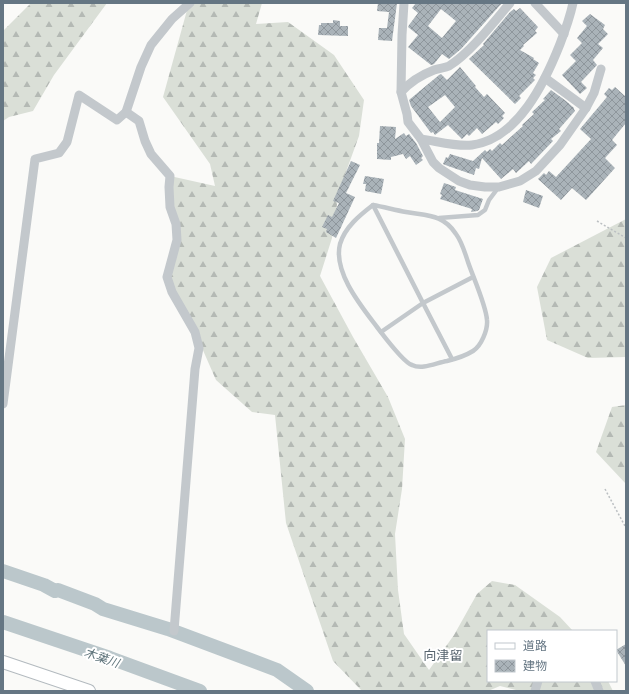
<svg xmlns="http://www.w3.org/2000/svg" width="629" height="694" font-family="Commissioner,'Noto Sans JP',sans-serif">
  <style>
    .forest { fill: url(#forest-firs) }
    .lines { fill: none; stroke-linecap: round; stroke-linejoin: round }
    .river { stroke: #bbc7cb; stroke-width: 14 }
    .building { fill: url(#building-cross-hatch); fill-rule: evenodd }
    .secondary-casing { stroke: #b3babf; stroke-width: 14 }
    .path { stroke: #bbbfc2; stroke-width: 1.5; stroke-dasharray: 2 2; stroke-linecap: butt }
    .service { stroke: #c3c8cc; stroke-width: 4.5 }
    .minor { stroke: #c3c8cc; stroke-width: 9 }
    .secondary { stroke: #fff; stroke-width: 12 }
    .labels { text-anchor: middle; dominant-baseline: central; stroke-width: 4; stroke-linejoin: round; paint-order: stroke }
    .water-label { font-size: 12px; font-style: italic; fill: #60757c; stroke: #fff }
    .quarter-label { font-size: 13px; fill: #57646e; stroke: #fff }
  </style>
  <defs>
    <pattern id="forest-firs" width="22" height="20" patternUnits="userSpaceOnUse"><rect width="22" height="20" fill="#dadfd7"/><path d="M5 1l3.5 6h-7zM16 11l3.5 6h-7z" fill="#b4b9b4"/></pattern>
    <pattern id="building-cross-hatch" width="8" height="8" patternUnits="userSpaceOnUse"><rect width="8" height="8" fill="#aab3b9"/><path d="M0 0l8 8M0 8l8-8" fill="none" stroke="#8e969c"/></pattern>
  </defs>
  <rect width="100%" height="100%" fill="#fafaf8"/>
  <g class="forest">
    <path d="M 31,3 L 107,3 L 54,75 L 33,111 L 9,117 L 3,121 L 3,31 Z"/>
    <path d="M 189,3 L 262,3 L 256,24 L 288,22 L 334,55 L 364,100 L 359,136 L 339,191 L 332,238 L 320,276 L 353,337 L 388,397 L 405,439 L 402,489 L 395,534 L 398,590 L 404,634 L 429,670 L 454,635 L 477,594 L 492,581 L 515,585 L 560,617 L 573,631 L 488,631 L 488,681 L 608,681 L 613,691 L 520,691 L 500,686 L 488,691 L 362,691 L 333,661 L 286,523 L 275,415 L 252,412 L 216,380 L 195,332 L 167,277 L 177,239 L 170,176 L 215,186 L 210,164 L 163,97 Z"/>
    <path d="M 626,219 L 626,357 L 588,358 L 547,340 L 537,287 L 551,258 Z"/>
    <path d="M 626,405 L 626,484 L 596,452 L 612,407 Z"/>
  </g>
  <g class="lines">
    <g class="river">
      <path d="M 3,571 L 44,585 L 55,591 L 58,590 L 95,604 L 103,609 L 168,629 L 277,670 L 307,691"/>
      <path d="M 3,622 L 110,658 L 200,691"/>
    </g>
  </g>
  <g class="building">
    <path d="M 378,3 L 397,3 L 392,41 L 378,40 L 379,28 L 387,28 L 389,12 L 377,11 Z"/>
    <path d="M 416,3 L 502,3 L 461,49 L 449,59 L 442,54 L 434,64 L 431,65 L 408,47 L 418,35 L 408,27 L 409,25 L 418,13 L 412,8 ZM 441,9 L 456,21 L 442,38 L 428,26 Z"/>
    <path d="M 520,8 L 538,27 L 535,31 L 537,33 L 523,45 L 524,46 L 520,50 L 534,58 L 533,59 L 539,63 L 533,73 L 536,75 L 533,78 L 535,80 L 519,96 L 521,98 L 515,104 L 469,59 L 484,45 L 483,44 L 510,12 L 514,9 L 516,11 Z"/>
    <path d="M 590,14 L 605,25 L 603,29 L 608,34 L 598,44 L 603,48 L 593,60 L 597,65 L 581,82 L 587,88 L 580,94 L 562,75 L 576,61 L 570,55 L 582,43 L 577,38 L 587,26 L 582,21 Z"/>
    <path d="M 333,20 L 340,21 L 340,26 L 348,26 L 348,36 L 318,35 L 319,25 L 321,25 L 321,23 L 333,23 Z"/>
    <path d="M 460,67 L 476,86 L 475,87 L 484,97 L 487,94 L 505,113 L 502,116 L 504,118 L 498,124 L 496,122 L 482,134 L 477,128 L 469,136 L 467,134 L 462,139 L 448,125 L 435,135 L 433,132 L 431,133 L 411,106 L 409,100 L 439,75 L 441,74 L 447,80 ZM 445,95 L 455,107 L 440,122 L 428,107 Z"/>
    <path d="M 615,87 L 626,97 L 626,123 L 612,140 L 617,145 L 605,158 L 615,168 L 586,200 L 572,188 L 561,200 L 538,179 L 544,173 L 546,175 L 549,171 L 556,177 L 591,139 L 580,129 L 607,97 L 604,94 L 609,88 L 612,90 Z"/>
    <path d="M 551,90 L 566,101 L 574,108 L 574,109 L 575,111 L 559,129 L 561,131 L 551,139 L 553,141 L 531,164 L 529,161 L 516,173 L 513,169 L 501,179 L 482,158 L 479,169 L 476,168 L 474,175 L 448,166 L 443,164 L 446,157 L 448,158 L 450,154 L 473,161 L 485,150 L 487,152 L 490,149 L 492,151 L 500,143 L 502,145 L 523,126 L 522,125 L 534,114 L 532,112 L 545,100 L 543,99 Z"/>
    <path d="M 380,126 L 396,127 L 395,139 L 404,133 L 406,136 L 409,134 L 416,143 L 423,156 L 421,158 L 423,160 L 416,165 L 410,156 L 406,159 L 403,154 L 391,157 L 391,160 L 377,159 L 377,143 L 379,143 Z"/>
    <path d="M 351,161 L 360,165 L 346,193 L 355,197 L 336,238 L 326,232 L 327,229 L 322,227 L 328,215 L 332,217 L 339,203 L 333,201 Z"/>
    <path d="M 365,176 L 384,179 L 381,194 L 365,191 L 366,184 L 363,184 Z"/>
    <path d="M 444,183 L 456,187 L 455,190 L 483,199 L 479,210 L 477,211 L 471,212 L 472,209 L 440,199 L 442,195 L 440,194 Z"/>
    <path d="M 526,190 L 543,196 L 539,208 L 523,202 Z"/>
    <path d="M 626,644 L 626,666 L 616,650 Z"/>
  </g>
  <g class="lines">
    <defs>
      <path id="secondary" d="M 3,662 L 89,691"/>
    </defs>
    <use href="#secondary" class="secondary-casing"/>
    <g class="path">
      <path d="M 597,221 L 626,238"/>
      <path d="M 605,489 L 626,528"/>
    </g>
    <g class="service">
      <path d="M 373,205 C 384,207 395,210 406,212 C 427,216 443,214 456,234 C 462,242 465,253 468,262 C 473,277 486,305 487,320 C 488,330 481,346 473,351 C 465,356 455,359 447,361 C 436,363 422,370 412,365 C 403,362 384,336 377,327 C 361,306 333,272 340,244 C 345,227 360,215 373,205 Z"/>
      <path d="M 373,205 L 423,303 L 381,332"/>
      <path d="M 439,218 L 478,215 L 485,210 L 489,200 L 498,188"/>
      <path d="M 452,359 L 423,303 L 473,277"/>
    </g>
    <g class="minor">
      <path d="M 404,3 L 402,35 L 401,92 L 407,114 L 408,122 L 421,139 L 433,162 L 439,168 L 459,181 L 470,185 L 485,187 L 499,187 L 520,181 L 536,171 L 560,145 L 586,108 L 594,93 L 601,69"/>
      <path d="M 535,3 L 564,34"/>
      <path d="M 545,78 L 586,108"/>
      <path d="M 401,92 C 410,82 421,75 434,70 C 439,68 445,68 449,66 C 470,53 494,22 510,3"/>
      <path d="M 126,112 L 139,121 L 145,141 L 151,154 L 170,176 L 169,187 L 170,207 L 176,224 L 177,240 L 167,277 L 172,292 L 195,332 L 199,348 L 195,369 L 174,631"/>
      <path d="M 421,139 C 436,141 457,147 472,145 C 518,139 545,82 560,44 C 565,31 570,17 573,3"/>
      <path d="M 3,404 L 35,159 L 59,153 L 67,142 L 79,95 L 117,120 L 126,112 L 141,67 L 151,45 L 172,19 L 190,3"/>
      <path d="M 595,681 L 599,691"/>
      <path d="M 535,691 L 538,681"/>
    </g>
    <use href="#secondary" class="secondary"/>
  </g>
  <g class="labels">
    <g class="water-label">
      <text transform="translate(102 657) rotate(19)">木葉川</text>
    </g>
    <g class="quarter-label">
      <text x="443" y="655">向津留</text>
    </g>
  </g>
  <rect width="629" height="694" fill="none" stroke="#657683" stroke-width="8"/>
  <rect x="487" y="630" width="130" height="52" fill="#ffffff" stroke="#c1c8cd"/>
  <rect x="495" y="643" width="20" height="6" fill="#ffffff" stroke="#c1c8cd"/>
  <text x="523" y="650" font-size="12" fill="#657683">道路</text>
  <rect x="495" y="660" width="20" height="12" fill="url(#building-cross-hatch)" stroke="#c1c8cd"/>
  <text x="523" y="670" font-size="12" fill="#657683">建物</text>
</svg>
